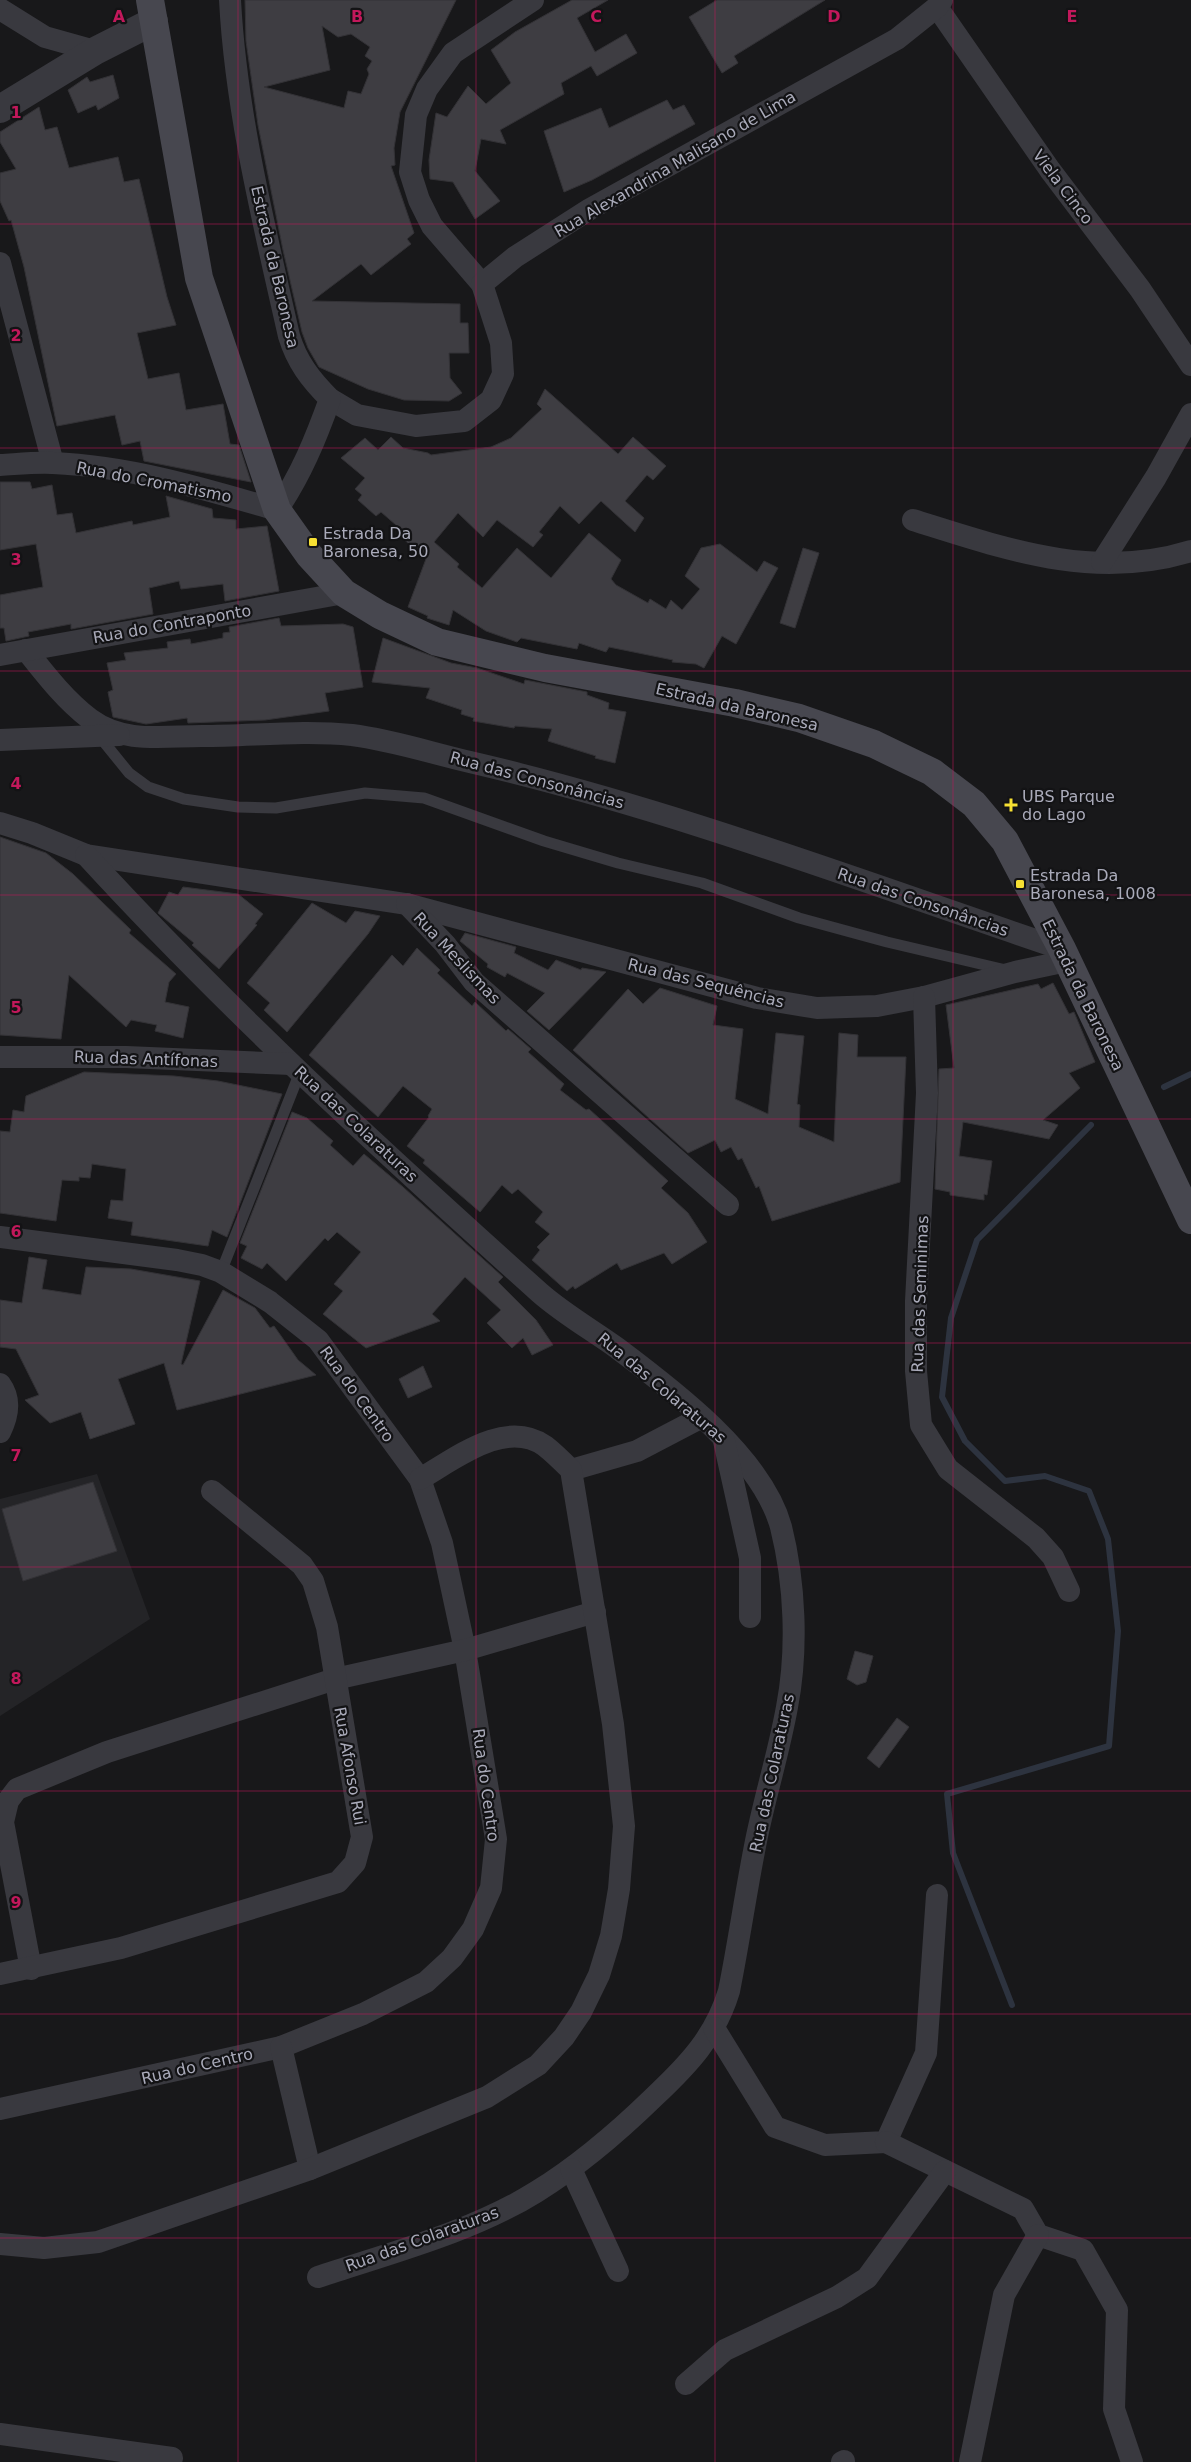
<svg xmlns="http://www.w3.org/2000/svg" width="1191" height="2462" font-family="'DejaVu Sans',sans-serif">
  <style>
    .built { fill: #242427 }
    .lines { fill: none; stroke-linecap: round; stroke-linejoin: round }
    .stream { stroke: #2d333f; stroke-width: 6 }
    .building { fill: #3e3d42; stroke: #333236; fill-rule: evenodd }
    .service { stroke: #39393f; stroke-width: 11 }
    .minor { stroke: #39393f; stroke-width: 22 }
    .tertiary { stroke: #39393f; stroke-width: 28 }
    .secondary { stroke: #47474f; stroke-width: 28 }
    .grid { fill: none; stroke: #c2185b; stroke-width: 1; stroke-opacity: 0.55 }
    .poi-dot { fill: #f7e033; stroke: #131315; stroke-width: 2 }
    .labels { text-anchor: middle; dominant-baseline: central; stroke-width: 4.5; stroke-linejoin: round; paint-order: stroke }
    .street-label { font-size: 16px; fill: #aaabba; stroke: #131315 }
    .poi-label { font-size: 16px; fill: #aaabba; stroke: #131315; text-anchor: start }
    .grid-label { font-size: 16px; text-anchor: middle; font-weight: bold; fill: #c2185b; stroke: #131315; stroke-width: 4.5; stroke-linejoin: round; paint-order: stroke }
  </style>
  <rect width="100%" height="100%" fill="#18181a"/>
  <path class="built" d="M 97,1474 L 150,1619 L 0,1716 L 0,1499 Z"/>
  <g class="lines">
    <g class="stream">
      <path d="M 1164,1087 L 1191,1074"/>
      <path d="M 1012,2005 L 953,1853 L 947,1794 L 1109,1746 L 1118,1631 L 1108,1539 L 1089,1491 L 1045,1476 L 1005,1481 L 965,1441 L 942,1397 L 951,1318 L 977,1240 L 1091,1125"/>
    </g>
  </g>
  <g class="building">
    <path d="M 245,0 L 456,0 L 400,112 L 394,148 L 395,165 L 391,166 L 414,233 L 407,239 L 411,244 L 371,275 L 361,264 L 312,301 L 460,304 L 460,323 L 468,323 L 469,353 L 449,353 L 450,378 L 462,393 L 449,401 L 404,400 L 368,389 L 319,367 L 308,348 L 302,332 L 283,250 L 258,125 L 246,41 ZM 322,26 L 338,37 L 351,34 L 370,47 L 365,56 L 372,61 L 367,69 L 369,74 L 361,94 L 348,91 L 344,108 L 264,87 L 330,70 Z"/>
    <path d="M 572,0 L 608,0 L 577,18 L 595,52 L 626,34 L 637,53 L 597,76 L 591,66 L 561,83 L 564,94 L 500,130 L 506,144 L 481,139 L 475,171 L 500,201 L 475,219 L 453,182 L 430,179 L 429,160 L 436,113 L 447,117 L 468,86 L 486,104 L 511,83 L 491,50 L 515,32 Z"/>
    <path d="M 717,0 L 825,0 L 734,56 L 738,63 L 722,73 L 689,17 Z"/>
    <path d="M 113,75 L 119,98 L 98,110 L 96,105 L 78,113 L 68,90 L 87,77 L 90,82 Z"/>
    <path d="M 667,100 L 673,110 L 684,105 L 695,124 L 592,180 L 564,192 L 544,131 L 601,108 L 609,128 Z"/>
    <path d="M 39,107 L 45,130 L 57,127 L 69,168 L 118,157 L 124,182 L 139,179 L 167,297 L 176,325 L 137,333 L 148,379 L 179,373 L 186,410 L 223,404 L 230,444 L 239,445 L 251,482 L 144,461 L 140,441 L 122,445 L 115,415 L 57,426 L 24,267 L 11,220 L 9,221 L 0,201 L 0,173 L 16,169 L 0,142 L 0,132 Z"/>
    <path d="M 545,389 L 618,454 L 633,437 L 666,466 L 653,480 L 647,475 L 625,501 L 644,518 L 635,532 L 601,501 L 579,524 L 560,506 L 539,532 L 543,535 L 533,547 L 497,520 L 483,537 L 458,513 L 434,542 L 459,564 L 457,567 L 482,588 L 517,548 L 551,578 L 589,533 L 621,560 L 611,579 L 616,585 L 648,603 L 650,599 L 666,609 L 671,600 L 682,610 L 700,589 L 685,576 L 701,548 L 720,544 L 757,572 L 764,561 L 778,568 L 736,644 L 722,636 L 704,668 L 696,664 L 672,662 L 673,660 L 609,647 L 606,652 L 579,643 L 577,649 L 521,638 L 517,642 L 486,631 L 453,610 L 449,625 L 427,618 L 428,616 L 408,607 L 426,559 L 400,536 L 404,532 L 381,512 L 376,516 L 358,500 L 362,495 L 355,489 L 365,478 L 341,458 L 365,438 L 378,450 L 391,437 L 403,448 L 428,453 L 431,455 L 491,447 L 511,438 L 542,409 L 537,404 Z"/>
    <path d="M 0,482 L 30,482 L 32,489 L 52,485 L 57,515 L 72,513 L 76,533 L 132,521 L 133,525 L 170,517 L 166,496 L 212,509 L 213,518 L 236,520 L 236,529 L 267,526 L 279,591 L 225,601 L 223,584 L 181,589 L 179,581 L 149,588 L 153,614 L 71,629 L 71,624 L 28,632 L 29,636 L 6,641 L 4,628 L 0,628 L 0,595 L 43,587 L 36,544 L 0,550 Z"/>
    <path d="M 803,548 L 819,553 L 795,628 L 780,623 Z"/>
    <path d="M 279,618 L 281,626 L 343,624 L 353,627 L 363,687 L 325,693 L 329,711 L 265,720 L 188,723 L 187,718 L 146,724 L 113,717 L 108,692 L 113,690 L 107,663 L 126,660 L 124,653 L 168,648 L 167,642 L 190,639 L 191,644 L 223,638 L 223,633 L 230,632 L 229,627 Z"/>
    <path d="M 383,638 L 451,663 L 477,668 L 524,684 L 525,680 L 587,692 L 587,695 L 609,703 L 608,709 L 626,712 L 615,763 L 595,758 L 596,756 L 548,741 L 552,729 L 515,726 L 514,728 L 473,721 L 474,718 L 461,714 L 462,710 L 426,698 L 430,688 L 372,682 Z"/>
    <path d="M 0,837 L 46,853 L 73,874 L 131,930 L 129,933 L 176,974 L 169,982 L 165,1002 L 189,1007 L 183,1038 L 155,1031 L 157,1025 L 131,1020 L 126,1027 L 69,975 L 61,1039 L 0,1035 Z"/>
    <path d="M 183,887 L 238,894 L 263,914 L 255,924 L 257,925 L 219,969 L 192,945 L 194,943 L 158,913 L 169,892 L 178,895 Z"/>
    <path d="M 312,903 L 346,923 L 355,911 L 380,916 L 368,934 L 287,1032 L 264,1010 L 270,1003 L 247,983 Z"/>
    <path d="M 465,933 L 516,947 L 514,953 L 548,970 L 556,960 L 581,970 L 582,968 L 606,972 L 549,1030 L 527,1011 L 545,993 L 507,973 L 505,977 L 487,967 L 488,964 L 460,941 Z"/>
    <path d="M 417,948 L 440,970 L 437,973 L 472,1006 L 475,1002 L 506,1031 L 508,1029 L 531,1049 L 528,1052 L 564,1084 L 560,1090 L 586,1110 L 589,1109 L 668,1181 L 661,1188 L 688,1213 L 707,1242 L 672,1264 L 664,1253 L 621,1270 L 617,1263 L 575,1289 L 573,1286 L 567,1291 L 532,1260 L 540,1250 L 537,1247 L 550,1234 L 535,1222 L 543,1212 L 518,1189 L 512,1194 L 502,1185 L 480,1212 L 423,1163 L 425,1160 L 407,1146 L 429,1117 L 428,1116 L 432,1109 L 403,1086 L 378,1117 L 309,1055 L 392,955 L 403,966 Z"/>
    <path d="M 1053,983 L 1069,1014 L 1074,1012 L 1095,1062 L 1069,1073 L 1080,1088 L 1043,1120 L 1058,1125 L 1049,1139 L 963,1122 L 959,1156 L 992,1161 L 987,1195 L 984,1194 L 984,1200 L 950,1195 L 950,1192 L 935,1189 L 939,1069 L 954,1068 L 946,1005 L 1038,984 L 1041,989 Z"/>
    <path d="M 660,988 L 717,1006 L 713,1025 L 743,1029 L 735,1099 L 768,1114 L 776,1033 L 804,1036 L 797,1104 L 800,1105 L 799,1127 L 834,1142 L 839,1033 L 858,1035 L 857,1057 L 906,1057 L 900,1182 L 772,1221 L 759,1186 L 756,1188 L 742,1158 L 738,1160 L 731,1147 L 721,1152 L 715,1140 L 688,1153 L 573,1050 L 628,989 L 643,1004 Z"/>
    <path d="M 84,1072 L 174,1076 L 218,1081 L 282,1094 L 227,1237 L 212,1230 L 208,1246 L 131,1235 L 133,1222 L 108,1218 L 111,1200 L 123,1201 L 126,1169 L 92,1164 L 90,1178 L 79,1177 L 79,1181 L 62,1180 L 56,1221 L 0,1213 L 0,1131 L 10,1132 L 13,1110 L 24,1112 L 26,1096 Z"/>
    <path d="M 292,1112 L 307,1118 L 333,1141 L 330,1145 L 353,1166 L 364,1154 L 403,1187 L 503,1277 L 498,1282 L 536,1320 L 553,1345 L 532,1355 L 523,1338 L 512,1348 L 487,1323 L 501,1310 L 465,1277 L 432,1314 L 440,1321 L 366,1348 L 323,1314 L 343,1291 L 334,1284 L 361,1252 L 337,1232 L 328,1241 L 325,1238 L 286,1281 L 267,1263 L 262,1269 L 241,1258 L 247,1246 L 240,1243 Z"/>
    <path d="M 29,1257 L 47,1260 L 42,1289 L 81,1295 L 86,1267 L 131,1269 L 200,1281 L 181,1364 L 183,1365 L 223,1290 L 255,1308 L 270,1328 L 274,1326 L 298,1360 L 316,1375 L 177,1410 L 164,1363 L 118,1379 L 135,1424 L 90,1439 L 81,1412 L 50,1423 L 25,1400 L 39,1395 L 16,1349 L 0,1347 L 0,1300 L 22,1303 Z"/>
    <path d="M 423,1366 L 432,1387 L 408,1398 L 399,1379 Z"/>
    <path d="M 93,1482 L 117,1551 L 23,1581 L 2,1509 Z"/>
    <path d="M 855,1651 L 873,1656 L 866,1682 L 857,1685 L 847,1679 Z"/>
    <path d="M 897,1718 L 909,1727 L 879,1768 L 867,1758 Z"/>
  </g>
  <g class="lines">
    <g class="service">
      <path d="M 99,736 L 129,773 L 148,787 L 184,799 L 238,807 L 276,808 L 365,793 L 424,798 L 544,841 L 618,863 L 702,883 L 799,918 L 887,942 L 1006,970"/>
      <path d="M 221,1272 L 300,1072"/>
    </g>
    <g class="minor">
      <path d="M 937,7 L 1050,170 L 1140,289 L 1191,365"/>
      <path d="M 0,9 L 45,37 L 95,51"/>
      <path d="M 0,263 L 53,463"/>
      <path d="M 482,284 L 432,226 L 419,200 L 410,172 L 416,115 L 427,89 L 453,53 L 533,0"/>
      <path d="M 330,399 L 357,415 L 416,426 L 464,421 L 491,400 L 503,374 L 501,343 L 482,284 L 515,257 L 590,209 L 897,39 L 937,7 L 942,0"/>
      <path d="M 0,465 C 18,464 36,462 53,463 C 129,466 205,489 277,510 C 301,475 316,438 330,399 C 310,379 297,362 289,336 C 264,225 236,113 230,0"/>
      <path d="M 913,520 C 1006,549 1094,581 1191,551"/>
      <path d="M 1102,562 L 1156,477 L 1191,414"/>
      <path d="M 26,650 C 45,674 65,700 90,719 C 124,744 163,736 202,736 C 252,736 302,730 352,735 C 392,740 431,753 470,762 C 672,809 866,883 1062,949"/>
      <path d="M 0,655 L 344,593"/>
      <path d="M 0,740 L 119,735"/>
      <path d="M 0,823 L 32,833 L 86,855 L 406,904 L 757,998 L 817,1008 L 877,1006 L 924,997 L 1015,972 L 1067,961"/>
      <path d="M 86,855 C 228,1010 384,1153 540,1293 C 564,1314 592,1330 617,1348 C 673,1390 762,1457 781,1527 C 795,1583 798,1650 787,1707 C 779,1752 765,1796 756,1841 C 746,1891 739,1941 729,1991 C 715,2037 688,2065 654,2097 C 617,2133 580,2165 536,2192 C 472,2232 390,2253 318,2277"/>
      <path d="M 407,904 L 445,944 L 474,982 L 728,1205"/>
      <path d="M 924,997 L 927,1093 L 916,1301 L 916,1371 L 921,1425 L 948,1469 L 1036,1538 L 1053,1557 L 1069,1591"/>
      <path d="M 0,1057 L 126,1057 L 291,1064"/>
      <path d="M 0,1237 L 177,1260 L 202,1265 L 221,1272 L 270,1302 L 318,1340 L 420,1479 L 442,1543 L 465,1650 L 496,1839 L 491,1888 L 473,1929 L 452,1958 L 426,1982 L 363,2014 L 281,2047 L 0,2109"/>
      <path d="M 0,1384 C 11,1399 8,1416 0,1432"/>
      <path d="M 724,1441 L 750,1558 L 750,1617"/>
      <path d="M 571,1470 L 637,1451 L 702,1417"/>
      <path d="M 31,1969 L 3,1822 L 8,1801 L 17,1789 L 107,1752 L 335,1679 L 465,1650 L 595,1612"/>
      <path d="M 0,1974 L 121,1948 L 338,1882 L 355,1863 L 362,1837 L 327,1627 L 313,1581 L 302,1565 L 212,1491"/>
      <path d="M 714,2028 L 775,2127 L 825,2145 L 886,2142 L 926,2053 L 937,1895"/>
      <path d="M 281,2047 L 310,2169"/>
      <path d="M 886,2142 L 1023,2209 L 1038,2235 L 1083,2250 L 1117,2310 L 1114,2409 L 1132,2462"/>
      <path d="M 571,2169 L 618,2271"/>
      <path d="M 0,2244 L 44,2248 L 98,2242 L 310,2169 L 487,2097 L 538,2065 L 564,2037 L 581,2012 L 599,1975 L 611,1936 L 619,1889 L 624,1826 L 613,1724 L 571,1470 C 563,1462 554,1453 545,1446 C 505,1418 455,1459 420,1479"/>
      <path d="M 686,2384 L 725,2350 L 837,2297 L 867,2278 L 945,2171"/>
      <path d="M 0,2434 L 172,2458"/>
      <path d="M 842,2462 L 844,2461"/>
      <path d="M 970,2462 L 1004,2295 L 1038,2235"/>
    </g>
    <path class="tertiary" d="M 0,109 L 95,51 L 154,21"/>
    <path class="secondary" d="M 150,0 L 199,278 L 277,510 L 309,555 L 344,593 L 380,615 L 437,642 L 545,668 L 735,703 L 799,718 L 874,744 L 932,772 L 974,804 L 1005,841 L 1062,949 L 1191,1220"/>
  </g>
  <path class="grid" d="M 238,0 L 238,2462M 476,0 L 476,2462M 715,0 L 715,2462M 953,0 L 953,2462M 0,224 L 1191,224M 0,448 L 1191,448M 0,671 L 1191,671M 0,895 L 1191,895M 0,1119 L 1191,1119M 0,1343 L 1191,1343M 0,1567 L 1191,1567M 0,1791 L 1191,1791M 0,2014 L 1191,2014M 0,2238 L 1191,2238"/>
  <g class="poi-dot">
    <rect x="308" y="537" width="10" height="10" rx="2.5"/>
    <path d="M1008.5 797.5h5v5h5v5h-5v5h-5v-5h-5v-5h5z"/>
    <rect x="1015" y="879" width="10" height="10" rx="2.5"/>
  </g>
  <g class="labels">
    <g class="street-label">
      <text transform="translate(675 164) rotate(-30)">Rua Alexandrina Malisano de Lima</text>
      <text transform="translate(1063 187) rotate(53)">Viela Cinco</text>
      <text transform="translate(275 267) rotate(77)">Estrada da Baronesa</text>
      <text transform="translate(154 482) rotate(11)">Rua do Cromatismo</text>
      <text transform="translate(172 624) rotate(-10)">Rua do Contraponto</text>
      <text transform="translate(737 707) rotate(13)">Estrada da Baronesa</text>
      <text transform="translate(537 780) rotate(15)">Rua das Consonâncias</text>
      <text transform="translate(923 902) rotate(19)">Rua das Consonâncias</text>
      <text transform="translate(457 958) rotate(47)">Rua Meslismas</text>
      <text transform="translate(706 983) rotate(14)">Rua das Sequências</text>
      <text transform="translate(1083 995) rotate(64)">Estrada da Baronesa</text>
      <text transform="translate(146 1059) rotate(2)">Rua das Antífonas</text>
      <text transform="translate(356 1124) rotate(43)">Rua das Colaraturas</text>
      <text transform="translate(920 1294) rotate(-88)">Rua das Seminimas</text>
      <text transform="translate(662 1388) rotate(40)">Rua das Colaraturas</text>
      <text transform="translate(357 1394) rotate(54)">Rua do Centro</text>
      <text transform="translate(350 1766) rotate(80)">Rua Afonso Rui</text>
      <text transform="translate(772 1773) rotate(-78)">Rua das Colaraturas</text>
      <text transform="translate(486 1785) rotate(82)">Rua do Centro</text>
      <text transform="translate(197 2066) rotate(-13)">Rua do Centro</text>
      <text transform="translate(422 2239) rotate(-20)">Rua das Colaraturas</text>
    </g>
    <g class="poi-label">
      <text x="323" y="533">Estrada Da<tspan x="323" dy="18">Baronesa, 50</tspan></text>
      <text x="1022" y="796">UBS Parque<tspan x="1022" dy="18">do Lago</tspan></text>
      <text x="1030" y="875">Estrada Da<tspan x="1030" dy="18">Baronesa, 1008</tspan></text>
    </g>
  </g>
  <g class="grid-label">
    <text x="119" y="22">A</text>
    <text x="357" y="22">B</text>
    <text x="596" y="22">C</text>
    <text x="834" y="22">D</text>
    <text x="1072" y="22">E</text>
    <text x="16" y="118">1</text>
    <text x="16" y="341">2</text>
    <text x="16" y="565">3</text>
    <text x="16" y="789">4</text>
    <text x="16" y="1013">5</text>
    <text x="16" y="1237">6</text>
    <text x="16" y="1461">7</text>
    <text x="16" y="1684">8</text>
    <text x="16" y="1908">9</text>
  </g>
</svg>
